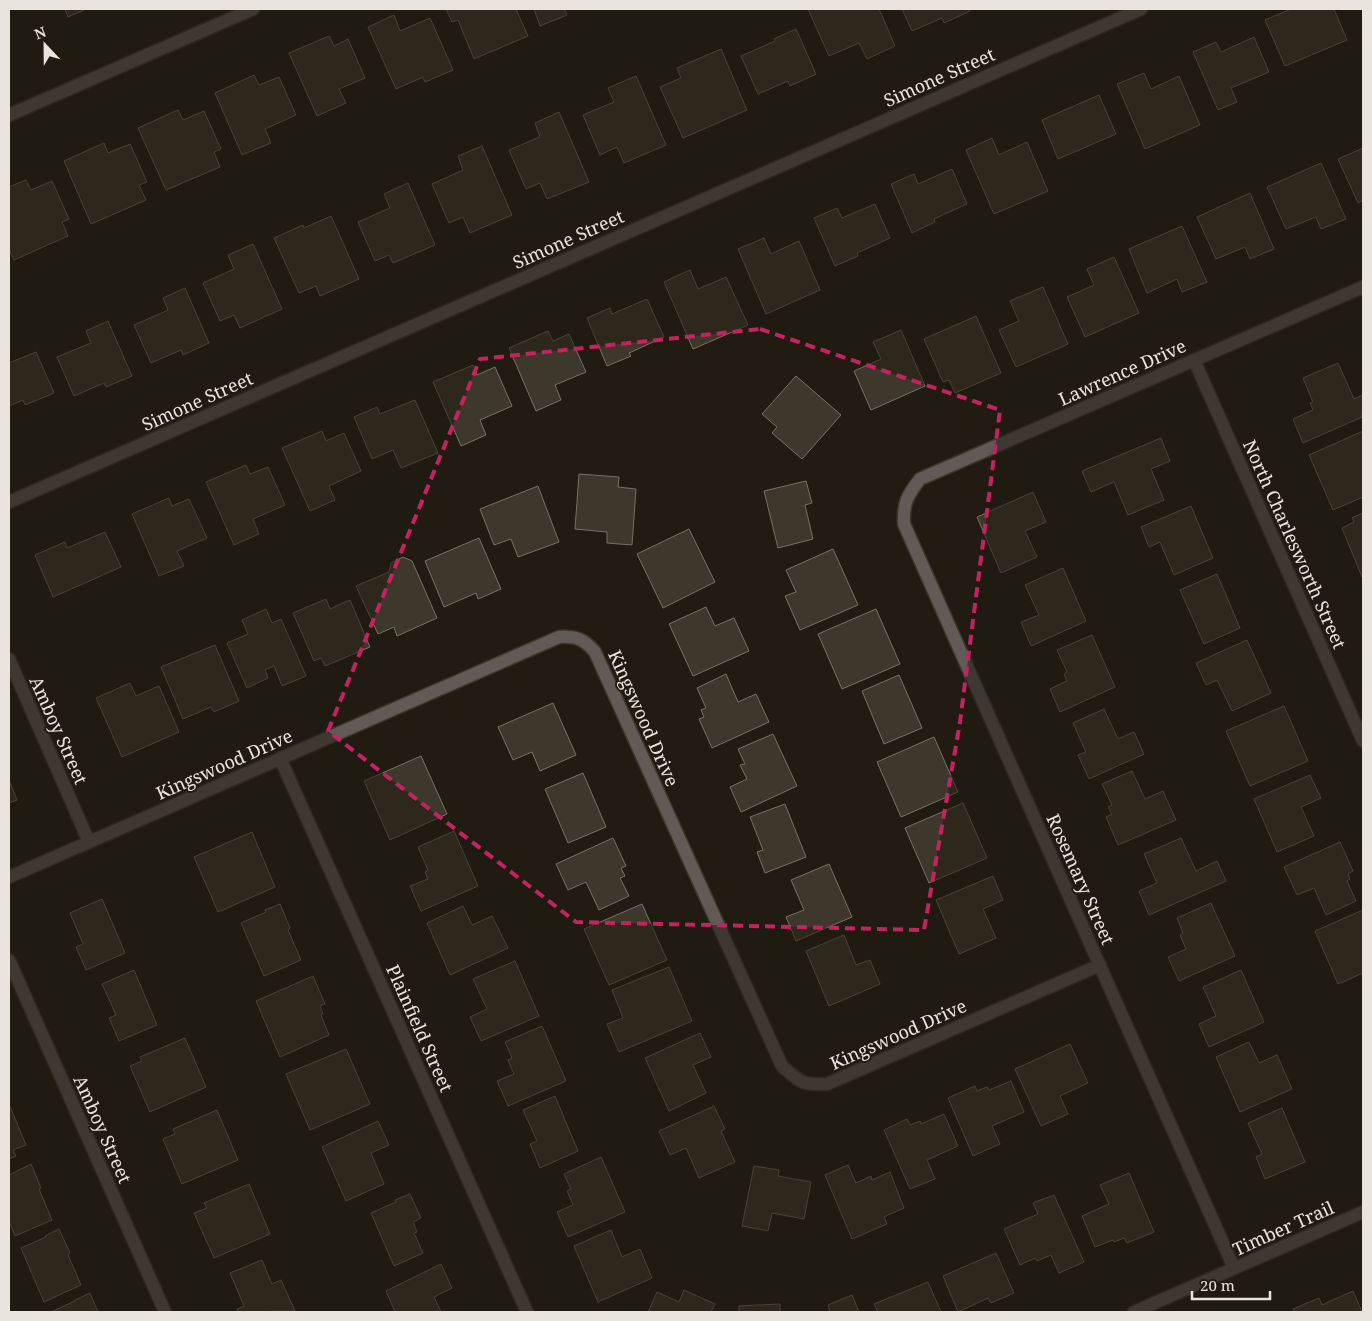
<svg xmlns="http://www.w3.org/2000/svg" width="1372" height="1321" font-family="'Noto Serif',serif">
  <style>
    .building { fill: #3e382c; stroke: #787265 }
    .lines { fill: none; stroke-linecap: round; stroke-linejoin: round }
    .minor-casing { stroke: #3d372e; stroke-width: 15 }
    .minor { stroke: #615b58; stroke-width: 12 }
    .marked { fill: none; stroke: #c42262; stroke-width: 4; stroke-dasharray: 10 6; stroke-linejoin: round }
    .labels { text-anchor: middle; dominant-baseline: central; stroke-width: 4; stroke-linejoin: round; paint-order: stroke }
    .street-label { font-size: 18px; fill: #e9e5de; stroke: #211b11 }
  </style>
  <rect width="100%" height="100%" fill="#211b11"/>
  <g class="building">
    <path d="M 65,9 L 86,9 L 68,17 Z"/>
    <path d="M 446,9 L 516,9 L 528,36 L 474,59 L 458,20 L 452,22 Z"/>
    <path d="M 534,9 L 564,9 L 567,15 L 540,26 Z"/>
    <path d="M 808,9 L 879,9 L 895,46 L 867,59 L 859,43 L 829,56 Z"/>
    <path d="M 902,9 L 969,9 L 970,11 L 944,23 L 942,18 L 912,31 Z"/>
    <path d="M 1291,9 L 1334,9 L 1347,40 L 1285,66 L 1265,20 Z"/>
    <path d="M 394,15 L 400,31 L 430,18 L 453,70 L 425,82 L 423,77 L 396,89 L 368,27 Z"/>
    <path d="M 796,29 L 816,74 L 790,86 L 788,81 L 758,94 L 741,56 L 775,41 L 774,39 Z"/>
    <path d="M 329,36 L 334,46 L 348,39 L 365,78 L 339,89 L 346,103 L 317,116 L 289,53 Z"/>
    <path d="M 1254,37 L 1269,72 L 1231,88 L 1237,102 L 1218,110 L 1193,52 L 1216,42 L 1221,52 Z"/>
    <path d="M 721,49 L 747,110 L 683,138 L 660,87 L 681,78 L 677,68 Z"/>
    <path d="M 1144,73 L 1151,89 L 1179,76 L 1200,125 L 1145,149 L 1117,84 Z"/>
    <path d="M 254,75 L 259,85 L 279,77 L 296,115 L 265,129 L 271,143 L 242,155 L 215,93 Z"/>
    <path d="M 636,76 L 666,145 L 624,163 L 617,147 L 600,155 L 583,115 L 614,102 L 608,88 Z"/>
    <path d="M 1099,95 L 1116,134 L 1058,159 L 1042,120 Z"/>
    <path d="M 178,110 L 183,120 L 204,111 L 221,149 L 214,152 L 220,167 L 166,190 L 138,128 Z"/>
    <path d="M 559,112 L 589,182 L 547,199 L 540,183 L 526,189 L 509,150 L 540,137 L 535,123 Z"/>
    <path d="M 992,138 L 999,155 L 1027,142 L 1048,191 L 994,214 L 966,150 Z"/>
    <path d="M 104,143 L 108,153 L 130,144 L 147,182 L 139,185 L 146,200 L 91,224 L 64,161 Z"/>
    <path d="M 482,146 L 512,215 L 470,233 L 463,217 L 449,223 L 432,184 L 463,170 L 458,156 Z"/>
    <path d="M 1363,148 L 1363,200 L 1358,203 L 1338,159 Z"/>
    <path d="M 1321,163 L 1346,219 L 1321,229 L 1316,217 L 1286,229 L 1267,187 Z"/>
    <path d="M 952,169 L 967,204 L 934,219 L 935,222 L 912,233 L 891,184 L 914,174 L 918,184 Z"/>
    <path d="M 26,180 L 31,190 L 52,181 L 69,219 L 62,222 L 68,236 L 14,260 L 9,249 L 9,187 Z"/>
    <path d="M 408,183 L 435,245 L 393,263 L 389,255 L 375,261 L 358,222 L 390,208 L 384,194 Z"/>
    <path d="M 1250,193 L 1274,249 L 1250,259 L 1245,247 L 1216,259 L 1197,217 Z"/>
    <path d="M 875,204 L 890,238 L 857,253 L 858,256 L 835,266 L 814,218 L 837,208 L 842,218 Z"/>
    <path d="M 331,216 L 359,279 L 320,296 L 316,286 L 299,293 L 274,238 L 303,225 L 304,228 Z"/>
    <path d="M 1182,226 L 1207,282 L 1182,292 L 1177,279 L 1147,293 L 1129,249 Z"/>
    <path d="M 764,238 L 771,254 L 799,241 L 820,290 L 766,314 L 738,249 Z"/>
    <path d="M 253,244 L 282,309 L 240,328 L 234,315 L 220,321 L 203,283 L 234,269 L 228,255 Z"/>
    <path d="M 1114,257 L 1139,313 L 1085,337 L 1067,297 L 1094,285 L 1087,269 Z"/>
    <path d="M 690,270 L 698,289 L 726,277 L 748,325 L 693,349 L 664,282 Z"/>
    <path d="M 1043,287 L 1068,344 L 1016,367 L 999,330 L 1019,321 L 1010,301 Z"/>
    <path d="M 185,288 L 209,343 L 183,355 L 181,350 L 151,363 L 134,325 L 168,310 L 163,298 Z"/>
    <path d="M 647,299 L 664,337 L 629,353 L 631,356 L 607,366 L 587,318 L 610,308 L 612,314 Z"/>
    <path d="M 976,316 L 1001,373 L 955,393 L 949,380 L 943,382 L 924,339 Z"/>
    <path d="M 108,321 L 132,376 L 106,387 L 104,383 L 74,396 L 57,357 L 91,343 L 86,331 Z"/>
    <path d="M 901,330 L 925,386 L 871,410 L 854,371 L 881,359 L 873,342 Z"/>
    <path d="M 548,331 L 553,341 L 569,334 L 586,372 L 555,385 L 561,400 L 536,411 L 509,348 Z"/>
    <path d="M 36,352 L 54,393 L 25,405 L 23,400 L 9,406 L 9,363 Z"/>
    <path d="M 1338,363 L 1354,399 L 1363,395 L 1362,417 L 1303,443 L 1293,419 L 1313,410 L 1310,403 L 1313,402 L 1303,378 Z"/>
    <path d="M 473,365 L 477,375 L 495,367 L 512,406 L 480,420 L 486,435 L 461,446 L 433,382 Z"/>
    <path d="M 796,376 L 841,415 L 802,459 L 772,433 L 777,427 L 762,414 Z"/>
    <path d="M 415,400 L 438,453 L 401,468 L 393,450 L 372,459 L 354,417 L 377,407 L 380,414 Z"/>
    <path d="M 322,431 L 326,441 L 344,433 L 361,471 L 329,486 L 335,500 L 310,511 L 282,448 Z"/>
    <path d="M 1363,431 L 1363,497 L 1333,510 L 1309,455 Z"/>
    <path d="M 1161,438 L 1170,461 L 1151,469 L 1164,500 L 1128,515 L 1114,482 L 1091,492 L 1082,471 Z"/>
    <path d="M 246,465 L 250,474 L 268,467 L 285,505 L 253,519 L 259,534 L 234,545 L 206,482 Z"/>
    <path d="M 579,474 L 619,477 L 618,487 L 636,489 L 632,545 L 607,543 L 607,532 L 575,529 Z"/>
    <path d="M 806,481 L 812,503 L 805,505 L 813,539 L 778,548 L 764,491 Z"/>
    <path d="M 538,486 L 559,542 L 518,557 L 511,539 L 494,545 L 480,509 Z"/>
    <path d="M 1033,492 L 1046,522 L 1025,531 L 1037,557 L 1001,573 L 977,517 Z"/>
    <path d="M 169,498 L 172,506 L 189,499 L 207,538 L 177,551 L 184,566 L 159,576 L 132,514 Z"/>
    <path d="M 1191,506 L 1213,558 L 1174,575 L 1160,542 L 1149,547 L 1141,527 Z"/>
    <path d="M 1363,513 L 1363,576 L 1362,577 L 1342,528 L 1354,522 L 1352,518 Z"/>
    <path d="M 689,529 L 715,582 L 663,608 L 637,554 Z"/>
    <path d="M 105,532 L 121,567 L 53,597 L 35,555 L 65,542 L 67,548 Z"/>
    <path d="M 479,538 L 501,589 L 478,599 L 476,593 L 444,607 L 425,561 Z"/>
    <path d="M 833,549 L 858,605 L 800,630 L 785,596 L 796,592 L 786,570 Z"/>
    <path d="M 403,557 L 412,561 L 437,618 L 397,636 L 394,627 L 378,634 L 356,586 L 389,572 L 391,563 Z"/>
    <path d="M 1063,568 L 1086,621 L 1031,646 L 1021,622 L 1039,615 L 1025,585 Z"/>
    <path d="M 1217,574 L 1240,628 L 1204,644 L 1180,590 Z"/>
    <path d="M 326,599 L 330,609 L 350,600 L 370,647 L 325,666 L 321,658 L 314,661 L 293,613 Z"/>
    <path d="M 706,607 L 715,626 L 734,618 L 749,651 L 693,676 L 669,624 Z"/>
    <path d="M 266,609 L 272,623 L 281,619 L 306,676 L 282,686 L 274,666 L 265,670 L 268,678 L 247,688 L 227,643 L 248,634 L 242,620 Z"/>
    <path d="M 876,609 L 900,664 L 842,689 L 818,634 Z"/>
    <path d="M 1092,635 L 1115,687 L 1060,712 L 1050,689 L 1067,681 L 1064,674 L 1067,672 L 1057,650 Z"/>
    <path d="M 1247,640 L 1271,693 L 1232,711 L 1217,680 L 1206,685 L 1196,663 Z"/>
    <path d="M 215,645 L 239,701 L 214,712 L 211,707 L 183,719 L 161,667 Z"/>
    <path d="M 726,674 L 738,702 L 756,694 L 769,722 L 712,748 L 699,719 L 704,717 L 701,710 L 706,708 L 697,688 Z"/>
    <path d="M 899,675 L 922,728 L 884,744 L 862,691 Z"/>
    <path d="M 130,683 L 136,696 L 159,686 L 179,732 L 122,757 L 96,698 Z"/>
    <path d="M 553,703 L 576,755 L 540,771 L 532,752 L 513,760 L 498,727 Z"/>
    <path d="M 1284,706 L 1308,761 L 1250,786 L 1226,731 Z"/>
    <path d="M 1104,709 L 1118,739 L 1134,732 L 1144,754 L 1089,779 L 1078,755 L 1086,752 L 1073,723 Z"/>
    <path d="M 773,734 L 797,786 L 741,812 L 730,787 L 747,779 L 740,765 L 745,764 L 738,749 Z"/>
    <path d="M 934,737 L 958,792 L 901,817 L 877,762 Z"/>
    <path d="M 421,756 L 447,814 L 390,840 L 364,781 Z"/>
    <path d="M 1132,771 L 1145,799 L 1163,791 L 1176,820 L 1118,845 L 1106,817 L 1112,814 L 1108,807 L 1112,805 L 1102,784 Z"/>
    <path d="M 583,773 L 606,827 L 568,843 L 545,789 Z"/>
    <path d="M 1310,775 L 1321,798 L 1301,807 L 1314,836 L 1277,852 L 1254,799 Z"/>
    <path d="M 9,780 L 17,800 L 9,803 Z"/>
    <path d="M 963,803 L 987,858 L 929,883 L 905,828 Z"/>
    <path d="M 785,804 L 806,857 L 765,873 L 757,852 L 763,850 L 750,817 Z"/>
    <path d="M 454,831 L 478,886 L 421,911 L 410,886 L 428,879 L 425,872 L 428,870 L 418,847 Z"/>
    <path d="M 252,832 L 275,887 L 218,912 L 194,857 Z"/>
    <path d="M 613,838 L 626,866 L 621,868 L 625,876 L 620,878 L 629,896 L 599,910 L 586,882 L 568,890 L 556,864 Z"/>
    <path d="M 1181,838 L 1196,871 L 1217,861 L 1226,881 L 1149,915 L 1139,891 L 1157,883 L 1144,854 Z"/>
    <path d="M 1340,842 L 1353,871 L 1348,874 L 1350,879 L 1347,881 L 1356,901 L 1326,915 L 1314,888 L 1297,895 L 1284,867 Z"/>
    <path d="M 829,864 L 852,917 L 796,941 L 786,917 L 804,910 L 791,880 Z"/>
    <path d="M 993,876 L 1003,900 L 983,909 L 996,938 L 959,954 L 936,900 Z"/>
    <path d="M 102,899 L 125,953 L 86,970 L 76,947 L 83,944 L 70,913 Z"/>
    <path d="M 1211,903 L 1235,956 L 1179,981 L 1168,957 L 1186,949 L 1180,935 L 1183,933 L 1177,918 Z"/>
    <path d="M 280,904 L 290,928 L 288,930 L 301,960 L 264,976 L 241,923 L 266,912 L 265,910 Z"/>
    <path d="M 642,904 L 667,960 L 609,985 L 584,929 Z"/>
    <path d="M 463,906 L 472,925 L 492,916 L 508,948 L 450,975 L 427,923 Z"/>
    <path d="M 1363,910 L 1363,939 L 1362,940 L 1363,943 L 1363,973 L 1338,984 L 1315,931 Z"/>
    <path d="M 844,935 L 856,965 L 870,960 L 880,984 L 829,1006 L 806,951 Z"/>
    <path d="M 515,961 L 539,1016 L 481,1041 L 470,1017 L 487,1009 L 473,979 Z"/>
    <path d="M 669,967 L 692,1021 L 619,1052 L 607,1024 L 623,1018 L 612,990 Z"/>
    <path d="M 134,970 L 157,1025 L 119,1041 L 109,1018 L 116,1015 L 102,984 Z"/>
    <path d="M 1241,970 L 1264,1022 L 1209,1047 L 1199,1024 L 1216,1016 L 1203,987 Z"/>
    <path d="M 313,976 L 325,1004 L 320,1006 L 323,1014 L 321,1015 L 329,1035 L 280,1057 L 256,1001 Z"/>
    <path d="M 542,1026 L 566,1081 L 508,1106 L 497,1081 L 514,1074 L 508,1060 L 512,1058 L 505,1042 Z"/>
    <path d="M 700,1033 L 711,1057 L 693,1065 L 706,1093 L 669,1111 L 645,1058 Z"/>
    <path d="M 185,1038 L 206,1087 L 150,1112 L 130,1066 L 142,1061 L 140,1057 Z"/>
    <path d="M 1249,1042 L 1259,1063 L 1277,1055 L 1292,1089 L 1240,1112 L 1216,1057 Z"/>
    <path d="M 1070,1044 L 1088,1083 L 1060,1096 L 1068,1114 L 1041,1126 L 1015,1069 Z"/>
    <path d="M 346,1049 L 370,1104 L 310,1130 L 286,1074 Z"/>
    <path d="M 1011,1081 L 1024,1112 L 992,1126 L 1000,1144 L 973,1156 L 948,1098 L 975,1086 L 977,1091 L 987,1087 L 989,1090 Z"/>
    <path d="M 555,1096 L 578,1151 L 540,1168 L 530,1144 L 537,1141 L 523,1110 Z"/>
    <path d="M 9,1104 L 26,1145 L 13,1150 L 16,1156 L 9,1159 Z"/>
    <path d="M 714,1106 L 725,1129 L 721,1131 L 735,1162 L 699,1178 L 686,1148 L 670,1155 L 659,1131 Z"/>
    <path d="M 1282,1108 L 1305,1162 L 1265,1179 L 1256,1157 L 1262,1154 L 1248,1123 Z"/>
    <path d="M 217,1110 L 238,1160 L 182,1184 L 163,1139 L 175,1134 L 173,1129 Z"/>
    <path d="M 944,1114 L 958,1146 L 927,1160 L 935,1179 L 910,1189 L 884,1130 L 907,1119 L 910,1125 L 920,1121 L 921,1124 Z"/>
    <path d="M 378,1121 L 389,1145 L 371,1153 L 384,1184 L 346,1201 L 322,1147 Z"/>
    <path d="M 601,1157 L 625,1212 L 568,1237 L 557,1212 L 573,1205 L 567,1191 L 571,1189 L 564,1174 Z"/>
    <path d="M 31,1164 L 41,1188 L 39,1189 L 52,1220 L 15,1236 L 9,1221 L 9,1175 Z"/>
    <path d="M 848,1165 L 856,1183 L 871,1176 L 872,1180 L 890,1172 L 904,1208 L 884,1217 L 887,1224 L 852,1239 L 825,1175 Z"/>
    <path d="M 754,1166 L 779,1170 L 778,1176 L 811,1182 L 804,1219 L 772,1213 L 768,1231 L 742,1226 Z"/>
    <path d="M 1129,1173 L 1154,1232 L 1127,1243 L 1124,1238 L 1114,1242 L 1113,1240 L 1095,1247 L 1082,1216 L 1109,1204 L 1100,1185 Z"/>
    <path d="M 249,1184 L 270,1234 L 214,1258 L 194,1213 L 207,1208 L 204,1203 Z"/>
    <path d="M 410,1194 L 421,1218 L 413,1222 L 417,1232 L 414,1233 L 423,1253 L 394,1266 L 371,1213 L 396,1202 L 395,1200 Z"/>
    <path d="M 1054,1195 L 1084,1262 L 1059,1273 L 1051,1255 L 1037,1261 L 1035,1258 L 1020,1265 L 1004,1229 L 1038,1214 L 1033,1203 Z"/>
    <path d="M 59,1229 L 70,1253 L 68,1255 L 81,1285 L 44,1302 L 21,1248 L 46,1237 L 45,1236 Z"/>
    <path d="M 611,1230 L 622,1257 L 640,1249 L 652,1278 L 598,1302 L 574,1246 Z"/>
    <path d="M 996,1253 L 1014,1293 L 991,1303 L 988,1298 L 958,1312 L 943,1276 Z"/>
    <path d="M 262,1260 L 272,1284 L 281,1280 L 295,1311 L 238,1312 L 237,1309 L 244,1306 L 230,1273 Z"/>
    <path d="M 441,1264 L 452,1288 L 434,1297 L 441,1312 L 395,1312 L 386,1291 Z"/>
    <path d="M 928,1282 L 941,1312 L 878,1312 L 874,1304 Z"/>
    <path d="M 684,1290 L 715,1304 L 711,1312 L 648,1312 L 657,1292 L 679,1302 Z"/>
    <path d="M 1353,1291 L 1362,1312 L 1295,1312 L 1293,1309 L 1319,1298 L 1322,1305 Z"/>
    <path d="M 90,1293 L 98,1312 L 51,1312 L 75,1301 L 75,1300 Z"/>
    <path d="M 852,1295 L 859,1312 L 830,1312 L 828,1305 Z"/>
    <path d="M 780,1304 L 780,1312 L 739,1312 L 739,1306 Z"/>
  </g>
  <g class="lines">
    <defs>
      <g id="minor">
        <path d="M 9,115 L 253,9"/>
        <path d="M 1194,360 L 1363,741"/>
        <path d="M 9,502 L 1141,9"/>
        <path d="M 9,659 L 89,842"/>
        <path d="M 280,758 L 527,1312"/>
        <path d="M 9,877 L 559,637 C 576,636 584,639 595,652 L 782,1066 C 801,1083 802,1085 827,1084 L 1100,965"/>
        <path d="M 9,960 L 165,1312"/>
        <path d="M 1234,1268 L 904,524 C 903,503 907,496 920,479 L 1363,287"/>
        <path d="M 1134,1312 L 1363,1212"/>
      </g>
    </defs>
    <use href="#minor" class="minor-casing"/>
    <use href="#minor" class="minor"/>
  </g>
  <path d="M0 0H1372V1321H0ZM 760,329 L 1000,410 L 960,722 L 924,930 L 576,922 L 328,731 L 480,359 Z" fill="#211b11" fill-opacity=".55" fill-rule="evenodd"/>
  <path class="marked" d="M 760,329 L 1000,410 L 960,722 L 924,930 L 576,922 L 328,731 L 480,359 Z"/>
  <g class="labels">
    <g class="street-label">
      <text transform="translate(939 77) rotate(-24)">Simone Street</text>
      <text transform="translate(568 239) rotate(-24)">Simone Street</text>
      <text transform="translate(1122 372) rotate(-24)">Lawrence Drive</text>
      <text transform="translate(197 401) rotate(-24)">Simone Street</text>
      <text transform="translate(1295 544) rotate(66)">North Charlesworth Street</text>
      <text transform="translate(644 718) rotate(66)">Kingswood Drive</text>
      <text transform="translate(59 730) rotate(66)">Amboy Street</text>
      <text transform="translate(224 764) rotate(-24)">Kingswood Drive</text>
      <text transform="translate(1081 879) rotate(66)">Rosemary Street</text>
      <text transform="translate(420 1028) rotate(66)">Plainfield Street</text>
      <text transform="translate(898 1034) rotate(-24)">Kingswood Drive</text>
      <text transform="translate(103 1129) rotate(66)">Amboy Street</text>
      <text transform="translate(1283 1228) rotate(-24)">Timber Trail</text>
    </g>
  </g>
  <rect width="1372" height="1321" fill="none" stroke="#e9e5de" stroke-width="20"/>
  <g transform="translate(45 45) rotate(338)" stroke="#211b11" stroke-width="4" paint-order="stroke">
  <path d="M0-4L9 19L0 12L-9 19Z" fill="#e9e5de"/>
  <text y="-8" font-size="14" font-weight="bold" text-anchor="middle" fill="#e9e5de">N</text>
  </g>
  <path d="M1192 1291v8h78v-8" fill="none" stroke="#e9e5de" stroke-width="2.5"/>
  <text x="1200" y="1291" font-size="15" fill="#e9e5de" stroke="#211b11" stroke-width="4" paint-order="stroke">20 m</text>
</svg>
